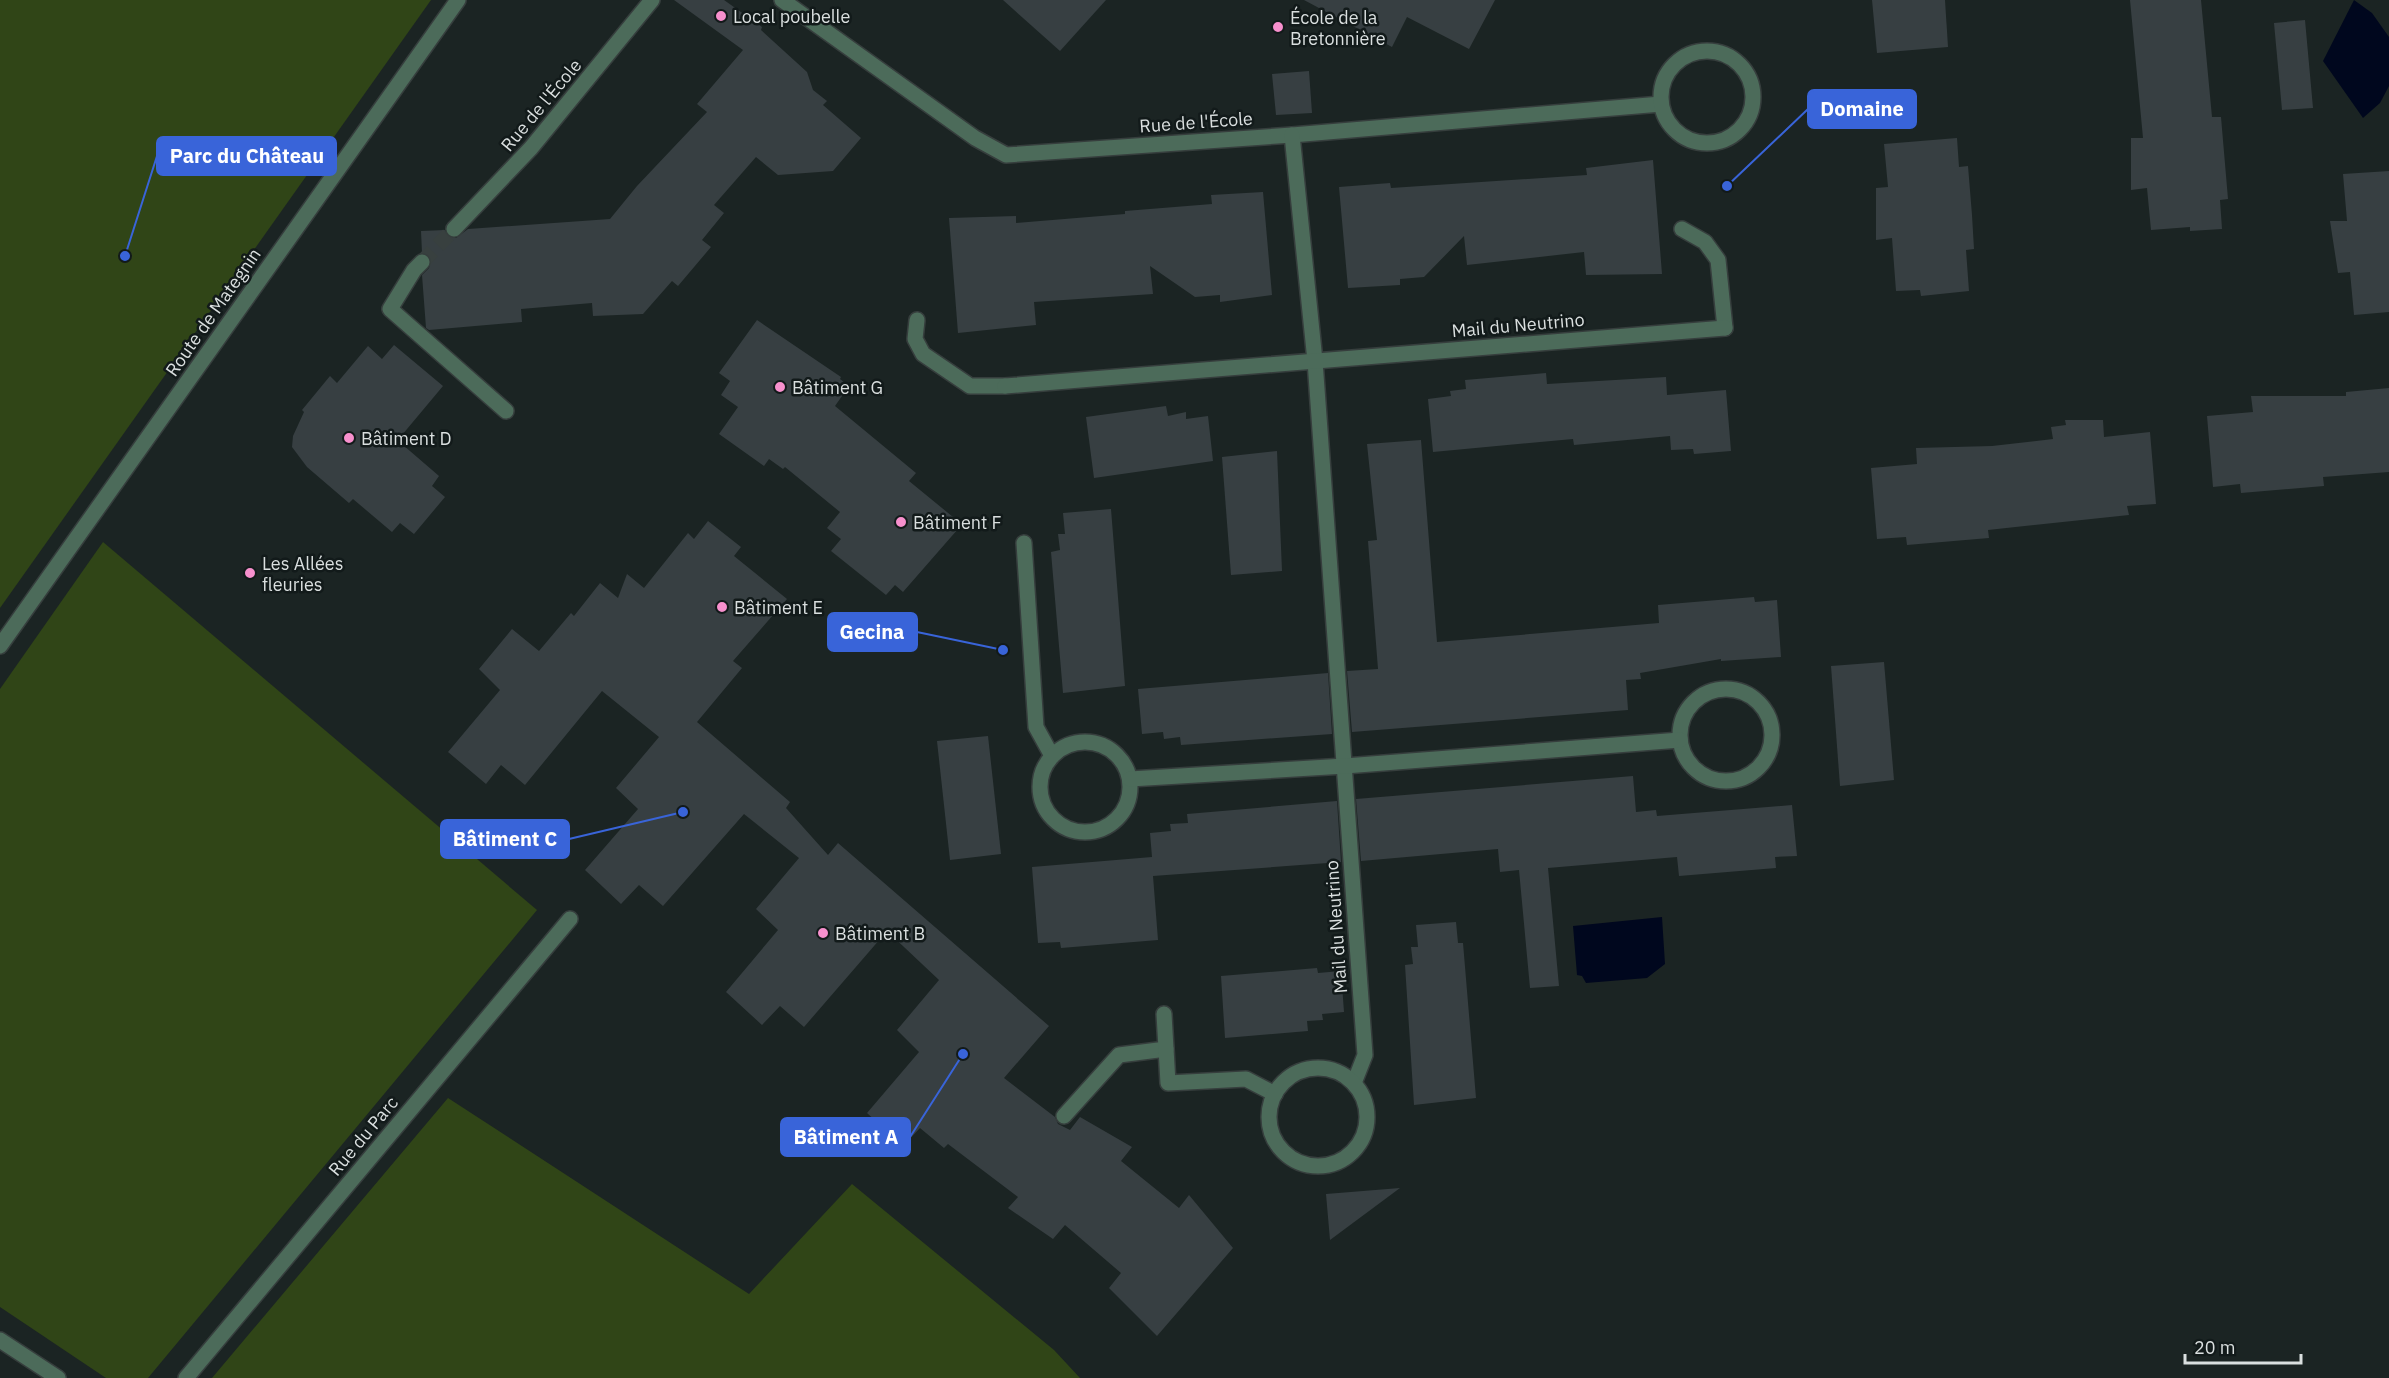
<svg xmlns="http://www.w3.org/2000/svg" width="2389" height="1378" font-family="'IBM Plex Sans',sans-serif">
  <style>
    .green { fill: #304517 }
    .water { fill: #00071e }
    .building { fill: #373f42 }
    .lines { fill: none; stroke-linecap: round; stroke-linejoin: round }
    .street-tunnel { stroke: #38403f; stroke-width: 15; stroke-dasharray: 15 8; stroke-linecap: butt }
    .lane-casing { stroke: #363e3d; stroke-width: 18 }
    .street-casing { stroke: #363e3d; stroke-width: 18 }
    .lane { stroke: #4c6b5a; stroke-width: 15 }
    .street { stroke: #4c6b5a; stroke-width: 15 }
    .poi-dot { fill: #f790cd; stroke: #121a1a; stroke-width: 2 }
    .labels { text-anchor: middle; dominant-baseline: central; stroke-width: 5; stroke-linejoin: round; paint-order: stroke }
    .poi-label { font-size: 18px; fill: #dadfdf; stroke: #121a1a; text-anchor: start }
    .street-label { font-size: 18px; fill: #dadfdf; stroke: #121a1a }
    .leader { fill: none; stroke: #3964d9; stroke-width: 2 }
    .callout-dot { fill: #3964d9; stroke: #121a1a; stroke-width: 2 }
    .callout { fill: #3964d9; stroke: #3964d9; stroke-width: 2 }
    .callout-label { font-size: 20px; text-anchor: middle; font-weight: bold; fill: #fff }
  </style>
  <rect width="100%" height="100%" fill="#1b2423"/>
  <g class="green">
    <path d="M 0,0 L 431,0 L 0,608 Z"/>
    <path d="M 103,542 L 537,910 L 148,1378 L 106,1378 L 0,1307 L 0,689 Z"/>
    <path d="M 448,1098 L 749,1294 L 852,1184 L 1054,1350 L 1080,1378 L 212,1378 Z"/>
  </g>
  <g class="water">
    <path d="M 2354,0 L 2372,13 L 2389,37 L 2389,86 L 2380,103 L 2363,118 L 2323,61 Z"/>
    <path d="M 1662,917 L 1665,964 L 1647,978 L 1586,983 L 1582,976 L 1577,975 L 1573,926 Z"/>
  </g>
  <g class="building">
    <path d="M 674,0 L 724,0 L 762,27 L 761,30 L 807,72 L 813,90 L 827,101 L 823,105 L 861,138 L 833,171 L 778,175 L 756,157 L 714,205 L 724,213 L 702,240 L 711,247 L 678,286 L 672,281 L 643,314 L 593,316 L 592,303 L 521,309 L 522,322 L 429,330 L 426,328 L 422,275 L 429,268 L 431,260 L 428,255 L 422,253 L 421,231 L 445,230 L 448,236 L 456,238 L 468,229 L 610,219 L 637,186 L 707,112 L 697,104 L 743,50 Z"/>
    <path d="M 1003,0 L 1106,0 L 1060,51 Z"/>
    <path d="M 1304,0 L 1495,0 L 1469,49 L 1407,17 L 1392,47 Z"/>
    <path d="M 1872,0 L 1945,0 L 1948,47 L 1877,53 Z"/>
    <path d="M 2130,0 L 2201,0 L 2212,117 L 2221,117 L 2228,199 L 2220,200 L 2222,229 L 2190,231 L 2190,227 L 2151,230 L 2147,188 L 2131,190 L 2131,138 L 2143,138 Z"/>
    <path d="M 2305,20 L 2313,108 L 2282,110 L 2274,23 Z"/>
    <path d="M 1309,71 L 1312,113 L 1276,115 L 1272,74 Z"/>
    <path d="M 1957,138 L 1959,167 L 1968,166 L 1972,215 L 1974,249 L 1966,250 L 1969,291 L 1921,296 L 1920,290 L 1896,291 L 1892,238 L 1876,240 L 1876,188 L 1888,187 L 1884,144 Z"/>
    <path d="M 1653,160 L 1662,274 L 1586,275 L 1584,252 L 1467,265 L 1464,236 L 1424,277 L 1400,279 L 1400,285 L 1348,288 L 1339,187 L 1390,183 L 1391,188 L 1587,175 L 1586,168 Z"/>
    <path d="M 2389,171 L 2389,312 L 2354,315 L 2350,272 L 2338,273 L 2330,221 L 2347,221 L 2343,174 Z"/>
    <path d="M 1263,192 L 1272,295 L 1220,302 L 1220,295 L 1195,297 L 1150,266 L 1153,294 L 1034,302 L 1036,325 L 958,333 L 949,218 L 1016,216 L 1016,223 L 1125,214 L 1125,211 L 1212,204 L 1211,195 Z"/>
    <path d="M 757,320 L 841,377 L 840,379 L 849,386 L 835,406 L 916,473 L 909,481 L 953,517 L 950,522 L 958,529 L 903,592 L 895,585 L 886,595 L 831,551 L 841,539 L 827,528 L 840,512 L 785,467 L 783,469 L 769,459 L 764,466 L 719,434 L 738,407 L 721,395 L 730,381 L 719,373 Z"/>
    <path d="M 394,345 L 443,386 L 402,435 L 407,439 L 403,445 L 439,476 L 432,486 L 445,497 L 414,534 L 400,523 L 392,532 L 353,499 L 349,503 L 307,467 L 292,447 L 293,436 L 304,412 L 302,410 L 330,376 L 337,383 L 368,346 L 382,359 Z"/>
    <path d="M 1546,373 L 1547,384 L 1666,377 L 1667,395 L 1726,390 L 1731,451 L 1694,454 L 1693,449 L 1671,450 L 1670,436 L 1574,445 L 1573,439 L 1433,452 L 1428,399 L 1451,396 L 1450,391 L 1466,389 L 1465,380 Z"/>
    <path d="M 2389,388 L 2389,472 L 2323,477 L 2324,486 L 2241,493 L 2240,484 L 2213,487 L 2207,416 L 2253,412 L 2251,396 L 2346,396 L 2346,392 Z"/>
    <path d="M 1166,406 L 1168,416 L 1186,412 L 1186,419 L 1208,416 L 1213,461 L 1094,478 L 1086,417 Z"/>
    <path d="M 2065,420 L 2103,420 L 2104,437 L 2150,432 L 2156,504 L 2127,506 L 2129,515 L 1988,530 L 1989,538 L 1907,545 L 1906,537 L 1877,539 L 1871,468 L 1917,464 L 1916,448 L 1992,446 L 2053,439 L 2051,427 L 2066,425 Z"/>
    <path d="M 1421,440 L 1437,642 L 1659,623 L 1658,605 L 1754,597 L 1755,602 L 1777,600 L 1781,657 L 1721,661 L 1721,659 L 1640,673 L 1641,679 L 1626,680 L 1628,710 L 1352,732 L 1347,671 L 1378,669 L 1368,541 L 1377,540 L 1367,444 Z"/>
    <path d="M 1277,451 L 1282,571 L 1231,575 L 1222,457 Z"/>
    <path d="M 1111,509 L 1125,686 L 1063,693 L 1051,552 L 1060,550 L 1058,534 L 1065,534 L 1063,513 Z"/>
    <path d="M 708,521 L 741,547 L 734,556 L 787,599 L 733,661 L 742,668 L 697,722 L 790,802 L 786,808 L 828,855 L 838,843 L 1049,1026 L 1004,1078 L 1055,1117 L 1058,1124 L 1070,1130 L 1080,1117 L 1132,1147 L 1121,1161 L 1179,1208 L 1189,1195 L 1233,1248 L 1157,1336 L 1109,1288 L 1121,1273 L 1065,1225 L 1053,1239 L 1008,1208 L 1018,1197 L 948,1144 L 944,1148 L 920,1128 L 903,1146 L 867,1113 L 919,1052 L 897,1030 L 939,980 L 887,931 L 804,1027 L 780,1006 L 762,1025 L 726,992 L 778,930 L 756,909 L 799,858 L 744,814 L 663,906 L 639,885 L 621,904 L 585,870 L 638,809 L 616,788 L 659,737 L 602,691 L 525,785 L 501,765 L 486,784 L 448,752 L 500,690 L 479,669 L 512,629 L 539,651 L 571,613 L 574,616 L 600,583 L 618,598 L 627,574 L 644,588 L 688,533 L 694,539 Z"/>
    <path d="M 1884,662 L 1894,780 L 1840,786 L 1831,666 Z"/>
    <path d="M 1328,673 L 1332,734 L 1181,745 L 1180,737 L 1164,739 L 1163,732 L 1142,734 L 1138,689 Z"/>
    <path d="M 988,736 L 1001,854 L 950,860 L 937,741 Z"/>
    <path d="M 1633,776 L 1636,812 L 1656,810 L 1657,816 L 1792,805 L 1797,856 L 1775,857 L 1776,868 L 1679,876 L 1677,857 L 1548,868 L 1559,986 L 1530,988 L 1519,870 L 1500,872 L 1498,849 L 1361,861 L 1356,799 Z"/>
    <path d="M 1337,801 L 1341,862 L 1153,876 L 1158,940 L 1061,948 L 1060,942 L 1038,943 L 1032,867 L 1152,857 L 1150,833 L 1171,831 L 1170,824 L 1188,823 L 1187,814 Z"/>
    <path d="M 1456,922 L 1458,943 L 1463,943 L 1476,1098 L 1414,1105 L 1405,965 L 1413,964 L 1411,947 L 1418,947 L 1416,925 Z"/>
    <path d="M 1317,968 L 1318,973 L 1341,971 L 1344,1012 L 1322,1014 L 1323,1020 L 1307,1021 L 1308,1031 L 1225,1038 L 1221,976 Z"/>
    <path d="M 1400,1188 L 1330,1240 L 1326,1194 Z"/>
  </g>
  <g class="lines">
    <path class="street-tunnel" d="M 422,262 L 454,229"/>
    <defs>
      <g id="lane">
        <path d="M 1682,229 L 1705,242 L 1718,260 L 1725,328"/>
        <path d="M 917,320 L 915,339 L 923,354 L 970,386 L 1005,386"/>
        <path d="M 1064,1116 L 1119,1055 L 1166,1049"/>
      </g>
      <g id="street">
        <path d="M 782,0 L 975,138 L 1006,155 L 1292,135 L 1661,104"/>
        <circle cx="1707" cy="97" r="46"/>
        <path d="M 1292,135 L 1315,361 L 1365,1055 L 1354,1083"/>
        <path d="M 454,229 L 531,148 L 652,0"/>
        <path d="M 422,262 L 414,270 L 390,309 L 506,411"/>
        <path d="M 1005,386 L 1725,328"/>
        <path d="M 1024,543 L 1036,727 L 1052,756"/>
        <path d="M 0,646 L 458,0"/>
        <circle cx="1726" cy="735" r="46"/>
        <circle cx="1085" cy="787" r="45"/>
        <path d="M 1130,779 L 1345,766 L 1680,740"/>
        <path d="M 1164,1014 L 1168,1083 L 1246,1079 L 1275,1094"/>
        <circle cx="1318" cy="1117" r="49"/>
        <path d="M 0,1340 L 58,1378"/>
        <path d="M 186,1378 L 570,919"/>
      </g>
    </defs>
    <use href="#lane" class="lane-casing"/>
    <use href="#street" class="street-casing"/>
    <use href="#lane" class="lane"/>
    <use href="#street" class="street"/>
  </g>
  <g class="poi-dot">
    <circle cx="721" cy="16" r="6"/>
    <circle cx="1278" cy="27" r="6"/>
    <circle cx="780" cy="387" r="6"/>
    <circle cx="349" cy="438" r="6"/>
    <circle cx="901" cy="522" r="6"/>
    <circle cx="250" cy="573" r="6"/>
    <circle cx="722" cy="607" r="6"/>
    <circle cx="823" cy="933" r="6"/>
  </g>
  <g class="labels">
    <g class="poi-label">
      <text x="733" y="16">Local poubelle</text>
      <text x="1290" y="17">École de la<tspan x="1290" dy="21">Bretonnière</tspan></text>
      <text x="792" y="387">Bâtiment G</text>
      <text x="361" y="438">Bâtiment D</text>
      <text x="913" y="522">Bâtiment F</text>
      <text x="262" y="563">Les Allées<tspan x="262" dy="21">fleuries</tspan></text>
      <text x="734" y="607">Bâtiment E</text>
      <text x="835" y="933">Bâtiment B</text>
    </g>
    <g class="street-label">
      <text transform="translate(541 105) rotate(-50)">Rue de l'École</text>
      <text transform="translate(1196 122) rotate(-4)">Rue de l'École</text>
      <text transform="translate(213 312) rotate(-55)">Route de Mategnin</text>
      <text transform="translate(1518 325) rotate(-5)">Mail du Neutrino</text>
      <text transform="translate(1336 927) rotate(-94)">Mail du Neutrino</text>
      <text transform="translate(363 1136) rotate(-50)">Rue du Parc</text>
    </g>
  </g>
  <path class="leader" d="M1727 186L1808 109M125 256L157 156M1003 650L917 632M683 812L569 839M963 1054L910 1137"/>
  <g class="callout-dot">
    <circle cx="1727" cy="186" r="6"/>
    <circle cx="125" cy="256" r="6"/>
    <circle cx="1003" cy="650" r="6"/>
    <circle cx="683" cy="812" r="6"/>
    <circle cx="963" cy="1054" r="6"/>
  </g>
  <g class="callout">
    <rect x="1808" y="90" width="108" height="38" rx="6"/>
    <rect x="157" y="137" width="179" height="38" rx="6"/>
    <rect x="828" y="613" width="89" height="38" rx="6"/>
    <rect x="441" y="820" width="128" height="38" rx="6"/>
    <rect x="781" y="1118" width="129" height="38" rx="6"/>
  </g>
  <g class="callout-label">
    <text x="1862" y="116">Domaine</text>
    <text x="247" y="163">Parc du Château</text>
    <text x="872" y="639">Gecina</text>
    <text x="505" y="846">Bâtiment C</text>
    <text x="846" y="1144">Bâtiment A</text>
  </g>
  <path d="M2185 1354v9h116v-9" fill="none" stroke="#dadfdf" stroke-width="3"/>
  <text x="2194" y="1354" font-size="18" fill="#dadfdf" stroke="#121a1a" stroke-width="4.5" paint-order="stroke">20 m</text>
</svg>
